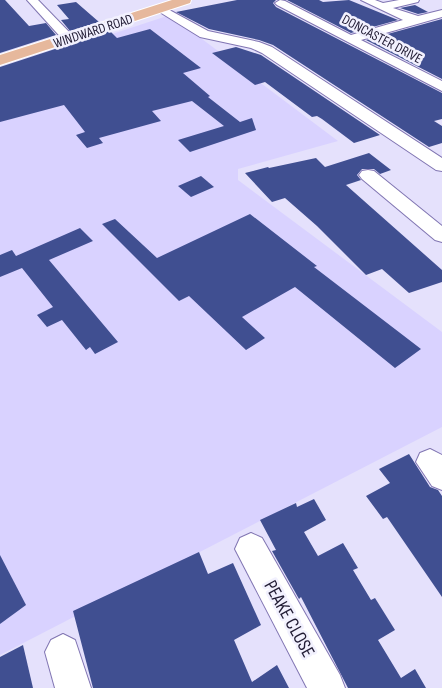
<svg xmlns="http://www.w3.org/2000/svg" width="442" height="688" font-family="'Sofia Sans Condensed',sans-serif">
  <style>
    .built { fill: #d9d2ff }
    .building { fill: #404f91 }
    .lines { fill: none; stroke-linecap: round; stroke-linejoin: round }
    .minor-casing { stroke: #8075b2; stroke-width: 2 }
    .major-casing { stroke: #fff; stroke-width: 2 }
    .minor { fill: #fff; fill-rule: evenodd }
    .major { fill: #e6b89c; fill-rule: evenodd }
    .labels { text-anchor: middle; dominant-baseline: central; stroke-width: 5; stroke-linejoin: round; paint-order: stroke }
    .far-street-label { font-size: 14px; fill: #201b33; stroke: #f2f1fe }
    .near-street-label { font-size: 19px; fill: #201b33; stroke: #f2f1fe }
  </style>
  <rect width="100%" height="100%" fill="#e5e1fc"/>
  <path class="built" d="M 170,15 L 338,141 L 238,169 L 238,180 L 442,332 L 442,427 L 0,655 L 0,71 Z"/>
  <g class="building">
    <path d="M 0,0 L 5,0 L 29,26 L 46,23 L 56,35 L 0,53 Z"/>
    <path d="M 237,0 L 276,0 L 273,3 L 276,7 L 442,93 L 442,119 L 434,121 L 442,126 L 442,143 L 429,147 L 273,45 L 259,40 L 209,29 L 176,12 Z"/>
    <path d="M 287,0 L 319,0 L 323,2 L 349,0 L 398,20 L 351,33 Z"/>
    <path d="M 76,2 L 99,22 L 70,31 L 61,20 L 69,19 L 57,5 Z"/>
    <path d="M 415,5 L 428,12 L 418,14 L 400,8 Z"/>
    <path d="M 442,19 L 442,79 L 366,40 Z"/>
    <path d="M 150,29 L 201,68 L 183,73 L 210,96 L 208,97 L 240,122 L 252,118 L 256,130 L 190,152 L 178,140 L 224,126 L 192,101 L 152,111 L 161,121 L 99,138 L 103,143 L 87,148 L 76,135 L 85,132 L 64,105 L 0,122 L 0,67 L 110,31 L 117,38 Z"/>
    <path d="M 236,47 L 261,55 L 380,135 L 354,143 L 322,119 L 317,116 L 312,117 L 265,82 L 255,85 L 212,53 Z"/>
    <path d="M 369,153 L 391,170 L 380,174 L 374,169 L 362,169 L 357,175 L 361,180 L 346,185 L 442,270 L 442,282 L 409,293 L 382,269 L 366,275 L 317,226 L 285,198 L 272,202 L 245,173 L 268,167 L 269,168 L 316,158 L 325,167 Z"/>
    <path d="M 201,176 L 214,187 L 191,197 L 178,186 Z"/>
    <path d="M 250,214 L 317,266 L 314,267 L 421,349 L 395,368 L 295,287 L 242,317 L 265,338 L 246,350 L 189,296 L 179,301 L 102,224 L 115,219 L 157,258 Z"/>
    <path d="M 80,228 L 93,241 L 49,260 L 118,342 L 95,354 L 90,347 L 86,350 L 62,320 L 47,327 L 37,315 L 53,307 L 22,268 L 0,277 L 0,255 L 12,250 L 16,256 Z"/>
    <path d="M 409,454 L 430,487 L 438,490 L 442,496 L 442,597 L 387,517 L 383,519 L 366,496 L 390,483 L 379,469 Z"/>
    <path d="M 314,499 L 326,520 L 304,532 L 318,556 L 343,543 L 358,568 L 353,570 L 371,600 L 375,598 L 395,630 L 378,640 L 401,678 L 415,669 L 426,688 L 348,688 L 301,597 L 299,599 L 272,551 L 276,550 L 260,520 L 296,503 L 297,507 Z"/>
    <path d="M 199,552 L 208,574 L 233,563 L 261,625 L 234,640 L 252,682 L 277,665 L 289,688 L 93,688 L 73,611 Z"/>
    <path d="M 0,555 L 26,605 L 0,624 Z"/>
    <path d="M 23,645 L 33,688 L 0,688 L 0,657 Z"/>
  </g>
  <g class="lines">
    <defs>
      <g id="minor">
        <path d="M 27,0 L 38,0 L 73,36 L 75,39 L 73,42 L 65,42 Z"/>
        <path d="M 280,0 L 285,1 L 351,35 L 403,20 L 361,0 L 375,0 L 383,3 L 399,0 L 419,0 L 418,2 L 393,8 L 418,16 L 442,10 L 442,17 L 361,40 L 442,81 L 442,91 L 277,5 L 275,3 Z"/>
        <path d="M 162,6 L 208,31 L 259,42 L 272,47 L 442,158 L 442,171 L 436,170 L 262,53 L 251,48 L 200,37 L 158,11 L 156,9 Z"/>
        <path d="M 368,170 L 374,171 L 442,226 L 442,242 L 435,240 L 362,179 L 359,175 L 362,171 Z"/>
        <path d="M 430,449 L 442,455 L 442,490 L 432,486 L 416,462 L 420,453 Z"/>
        <path d="M 251,533 L 262,538 L 340,675 L 345,688 L 307,688 L 235,549 L 240,538 Z"/>
        <path d="M 63,634 L 75,640 L 91,688 L 55,688 L 45,652 L 51,640 Z"/>
      </g>
      <path id="major" d="M 172,0 L 191,0 L 190,3 L 0,65 L 0,55 Z"/>
    </defs>
    <use href="#minor" class="minor-casing"/>
    <use href="#major" class="major-casing"/>
    <use href="#minor" class="minor"/>
    <use href="#major" class="major"/>
  </g>
  <g class="labels">
    <g class="far-street-label">
      <text transform="translate(93 31) rotate(-18)">WINDWARD ROAD</text>
      <text transform="translate(382 39) rotate(28)">DONCASTER DRIVE</text>
    </g>
    <g class="near-street-label">
      <text transform="translate(289 619) rotate(61)">PEAKE CLOSE</text>
    </g>
  </g>
</svg>
